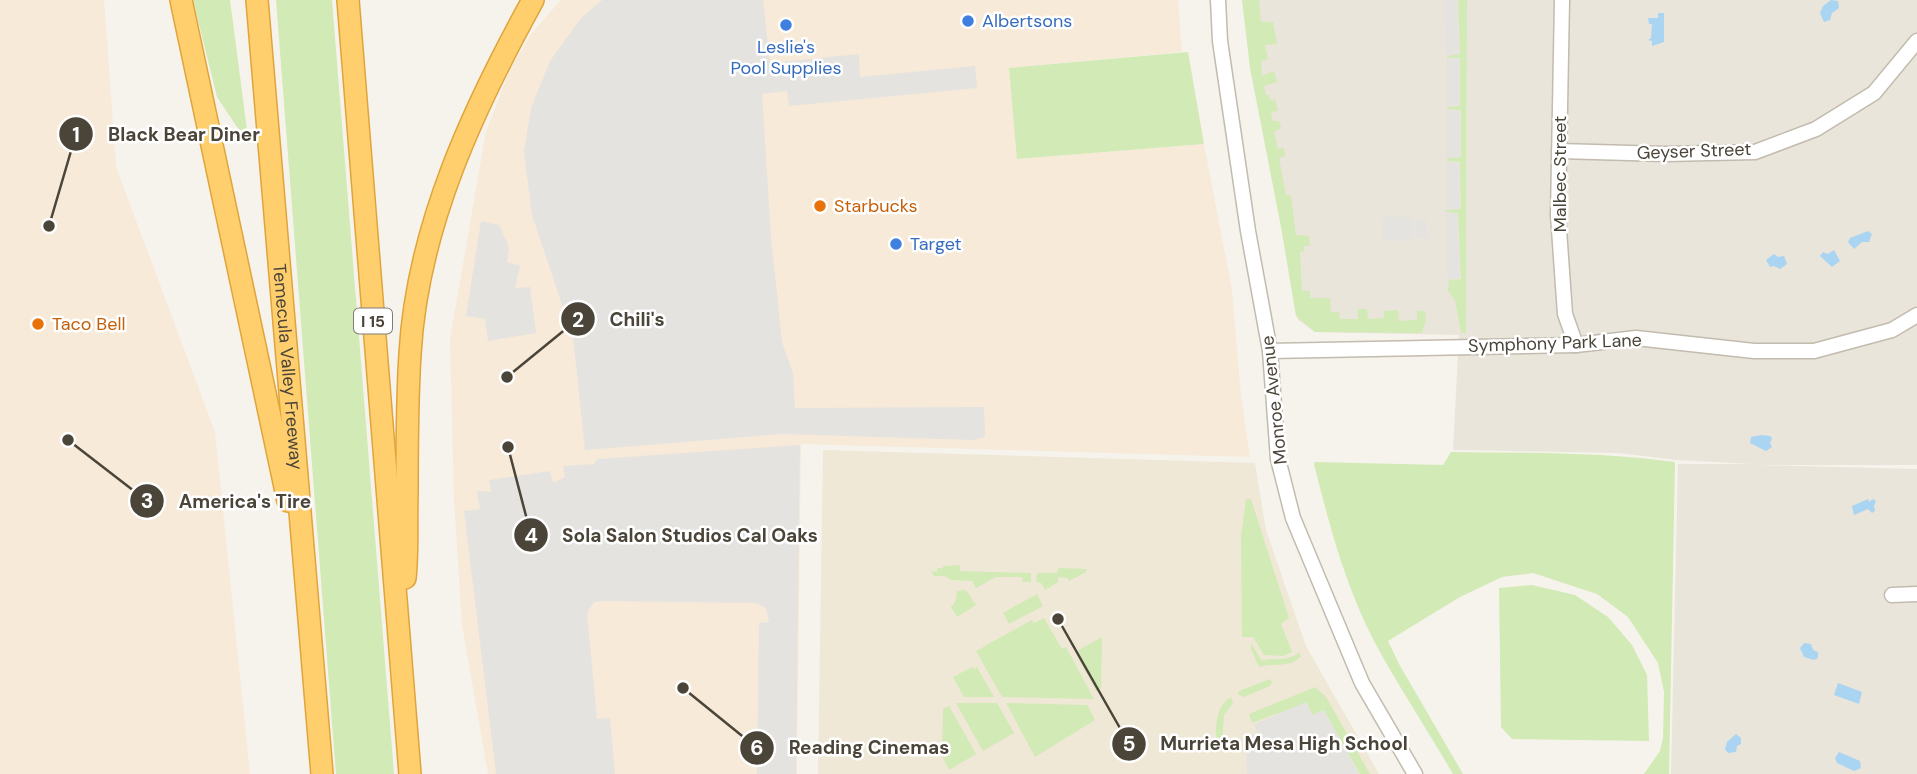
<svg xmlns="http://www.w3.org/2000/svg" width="1917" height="774" font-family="'DM Sans',sans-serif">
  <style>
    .residential { fill: #eae5da }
    .commercial { fill: #f7ead8 }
    .education { fill: #efe8d6 }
    .green { fill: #d2eab5 }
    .parking { fill: #e5e3e0 }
    .water { fill: #a9d4f2 }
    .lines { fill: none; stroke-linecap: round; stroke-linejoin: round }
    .minor-casing { stroke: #c2bbae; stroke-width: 17 }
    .highway-casing { stroke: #e0a43c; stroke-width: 24 }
    .minor { stroke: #fff; stroke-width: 14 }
    .highway { stroke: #ffcf6e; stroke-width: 21 }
    .shop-dot { fill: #3f7fe0; stroke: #fff; stroke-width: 2.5 }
    .food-dot { fill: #e8710a; stroke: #fff; stroke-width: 2.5 }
    .labels { text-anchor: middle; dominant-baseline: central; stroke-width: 5; stroke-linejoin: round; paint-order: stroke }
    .shield { fill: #fff; stroke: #817c74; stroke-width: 2 }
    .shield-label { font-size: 16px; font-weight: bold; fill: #4b4439 }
    .shop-label { font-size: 18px; fill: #366cbe; stroke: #fff; text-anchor: start }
    .street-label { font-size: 18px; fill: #4b4439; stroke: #fff }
    .food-label { font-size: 18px; fill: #c56008; stroke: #fff; text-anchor: start }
    .leader { fill: none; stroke: #4b4439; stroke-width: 2.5 }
    .callout-dot { fill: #4b4439; stroke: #fff; stroke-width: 2.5 }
    .mark-label { font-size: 21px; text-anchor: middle; font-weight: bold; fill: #fff }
    .callout-label { font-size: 19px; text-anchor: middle; font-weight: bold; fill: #4b4439; stroke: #fff; stroke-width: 5; stroke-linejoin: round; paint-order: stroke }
  </style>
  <rect width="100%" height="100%" fill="#f6f3ec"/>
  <path class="residential" d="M 1246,0 L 1466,0 L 1466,335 L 1467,0 L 1917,0 L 1917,465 L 1754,465 L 1917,469 L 1917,774 L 1671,774 L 1678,464 L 1752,464 L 1676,460 L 1619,453 L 1453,450 L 1459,335 L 1315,332 L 1298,320 Z"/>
  <g class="commercial">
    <path d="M 0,0 L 104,0 L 116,167 L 215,432 L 250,774 L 0,774 Z"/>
    <path d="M 561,0 L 1178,0 L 1182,52 L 1009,68 L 1018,159 L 1204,144 L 1232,290 L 1241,396 L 1250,457 L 801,444 L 797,774 L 488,774 L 462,625 L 454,499 L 450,339 L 486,131 L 511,68 L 532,33 Z"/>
  </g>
  <path class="education" d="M 823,450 L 1255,463 L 1266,530 L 1306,646 L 1379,774 L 818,774 Z"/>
  <g class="green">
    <path d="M 193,0 L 230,0 L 249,145 L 217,97 Z"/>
    <path d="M 276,0 L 332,0 L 394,774 L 336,774 Z"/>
    <path d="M 1242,0 L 1259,0 L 1261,22 L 1273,22 L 1277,44 L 1265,45 L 1268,59 L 1261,61 L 1262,76 L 1274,71 L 1277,82 L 1264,86 L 1266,95 L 1269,95 L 1270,100 L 1275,99 L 1278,111 L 1271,112 L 1273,121 L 1279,121 L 1281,128 L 1274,132 L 1278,149 L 1284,148 L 1285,156 L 1279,158 L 1286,195 L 1291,195 L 1296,235 L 1309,236 L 1310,246 L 1304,246 L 1304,251 L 1300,252 L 1302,291 L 1310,291 L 1310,298 L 1330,298 L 1331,312 L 1339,312 L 1340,319 L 1358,319 L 1358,309 L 1367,309 L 1368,319 L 1384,318 L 1384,311 L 1398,310 L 1399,321 L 1417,320 L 1417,311 L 1425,311 L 1426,320 L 1422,333 L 1315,332 L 1296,316 L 1281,227 L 1250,68 Z"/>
    <path d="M 1458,0 L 1467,0 L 1466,333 L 1461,333 L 1455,300 L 1448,291 L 1449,280 L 1461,279 L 1458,213 L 1446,212 L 1446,210 L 1461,209 L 1460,162 L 1447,161 L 1447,158 L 1461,157 L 1461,110 L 1447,109 L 1447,107 L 1460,106 L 1460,58 L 1447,58 L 1447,56 L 1460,54 Z"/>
    <path d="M 1188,52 L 1204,144 L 1017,159 L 1009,68 Z"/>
    <path d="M 1451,452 C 1526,453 1601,452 1675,462 L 1669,774 L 1644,774 L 1660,751 L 1663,738 L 1664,692 L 1658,663 L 1628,617 L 1597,594 L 1533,573 L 1502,577 L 1460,597 L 1388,641 L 1399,664 L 1463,774 L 1453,774 C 1427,729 1398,686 1374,641 C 1345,585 1329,524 1314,464 L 1315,462 L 1443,465 Z"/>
    <path d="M 1246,499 L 1251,499 L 1289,618 L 1281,624 L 1292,652 L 1283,656 L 1264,655 L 1253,637 L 1242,637 L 1241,536 Z"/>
    <path d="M 960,565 L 960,571 L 1031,573 L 1031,582 L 1023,582 L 1022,577 L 996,577 L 976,588 L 972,581 L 952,580 L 944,576 L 934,576 L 931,571 L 937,572 L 937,568 L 943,568 L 943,566 Z"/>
    <path d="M 1058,568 L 1087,569 L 1086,572 L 1069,581 L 1067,578 L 1058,577 L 1058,582 L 1045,590 L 1041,583 L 1036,582 L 1037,573 L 1057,573 Z"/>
    <path d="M 1532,585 L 1575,595 L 1608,617 L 1632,645 L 1647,675 L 1649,741 L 1512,739 L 1501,727 L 1499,588 Z"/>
    <path d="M 966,590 L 976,605 L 957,617 L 951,607 L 956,600 L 957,591 Z"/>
    <path d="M 1037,594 L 1043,606 L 1009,624 L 1003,613 Z"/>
    <path d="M 1044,618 L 1062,649 L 1066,647 L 1094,699 L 1002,697 L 976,651 L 1032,620 L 1034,623 Z"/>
    <path d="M 1102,637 L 1101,688 L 1096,691 L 1075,652 Z"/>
    <path d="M 1251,643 L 1262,661 C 1277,656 1282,663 1299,653 L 1301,656 C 1289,669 1274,662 1259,667 L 1251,649 Z"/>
    <path d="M 972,667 L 974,669 L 977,667 L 994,697 L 964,697 L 953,677 Z"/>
    <path d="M 1270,679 L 1272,682 L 1270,686 L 1244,697 L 1238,694 L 1239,691 Z"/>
    <path d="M 1315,687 L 1326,697 L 1370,774 L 1360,774 L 1326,715 L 1316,719 L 1280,715 L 1278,713 L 1252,723 L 1249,714 Z"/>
    <path d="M 1231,697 L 1233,703 L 1224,715 L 1222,743 L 1216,743 C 1216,727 1215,706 1231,697 Z"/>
    <path d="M 956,703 L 997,703 L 1014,733 L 983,751 Z"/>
    <path d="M 1006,703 L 1087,705 L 1095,720 L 1035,757 Z"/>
    <path d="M 949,706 L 976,754 L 949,770 L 942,756 L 943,709 Z"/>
  </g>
  <g class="parking">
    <path d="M 602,0 L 763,0 L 770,63 L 859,54 L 860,77 L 975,66 L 977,88 L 789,106 L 787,91 L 762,94 L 771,238 L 782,342 L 793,373 L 795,408 L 984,407 L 985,437 L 973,440 L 782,434 L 585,450 L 573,337 L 532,215 L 524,152 L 531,108 L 550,61 L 581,18 Z"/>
    <path d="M 1444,0 L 1457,0 L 1459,54 L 1446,55 Z"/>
    <path d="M 1447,58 L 1459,59 L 1459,105 L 1446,106 Z"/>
    <path d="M 1447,110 L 1459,111 L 1460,157 L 1446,158 Z"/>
    <path d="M 1447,162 L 1459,163 L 1460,208 L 1446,209 Z"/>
    <path d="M 1446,213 L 1457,213 L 1460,278 L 1447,279 Z"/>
    <path d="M 1383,217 L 1413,217 L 1413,241 L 1382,241 Z"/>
    <path d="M 1415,220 L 1427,221 L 1427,238 L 1415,238 Z"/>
    <path d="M 481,221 L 499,225 L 509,247 L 507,262 L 520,266 L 515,288 L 530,287 L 536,333 L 488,341 L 485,319 L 466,316 Z"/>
    <path d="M 800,445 L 796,774 L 757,774 L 759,623 L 769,622 L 766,608 L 756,603 L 604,601 L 594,602 L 587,613 L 597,719 L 610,718 L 615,774 L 496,774 L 464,511 L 480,509 L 477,491 L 491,492 L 489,480 L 550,471 L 553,483 L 565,477 L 563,466 L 594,464 L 597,459 Z"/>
    <path d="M 1307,702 L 1312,715 L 1324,710 L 1359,774 L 1247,774 L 1246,738 L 1257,733 L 1254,724 Z"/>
  </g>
  <g class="water">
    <path d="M 1831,0 L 1838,1 L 1839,8 L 1832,13 L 1830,20 L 1824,22 L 1820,13 L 1823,6 Z"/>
    <path d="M 1658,13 L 1664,13 L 1664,42 L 1652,46 L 1652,41 L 1648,40 L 1651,38 L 1652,24 L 1649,24 L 1648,18 L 1658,18 Z"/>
    <path d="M 1868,231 L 1872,234 L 1869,242 L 1862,242 L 1854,249 L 1848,242 L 1850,238 Z"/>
    <path d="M 1834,250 L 1840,261 L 1832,267 L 1820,256 L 1823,252 L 1828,254 Z"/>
    <path d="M 1774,254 L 1778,257 L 1784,256 L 1787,264 L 1780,269 L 1774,266 L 1770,267 L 1766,260 Z"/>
    <path d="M 1762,435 L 1770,436 L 1772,438 L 1770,443 L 1772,447 L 1766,451 L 1750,443 L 1751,437 Z"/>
    <path d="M 1868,499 L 1869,502 L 1873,499 L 1876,501 L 1874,506 L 1875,511 L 1872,513 L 1868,509 L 1854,515 L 1852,506 Z"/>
    <path d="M 1804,643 L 1811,644 L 1813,650 L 1818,652 L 1818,658 L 1814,660 L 1804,657 L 1800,648 Z"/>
    <path d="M 1838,683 L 1862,692 L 1859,704 L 1834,695 Z"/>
    <path d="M 1736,734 L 1741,738 L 1741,744 L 1737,746 L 1736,752 L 1728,753 L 1725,749 L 1727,742 Z"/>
    <path d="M 1839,752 L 1860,761 L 1861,768 L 1854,771 L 1837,763 L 1835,758 Z"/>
  </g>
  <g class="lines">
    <defs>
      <g id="minor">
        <path d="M 1218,0 L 1220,41 L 1248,231 L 1270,351 L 1278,459 L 1293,518 L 1362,683 L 1415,774"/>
        <path d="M 1562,0 L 1558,215 L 1565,314 L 1576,345"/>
        <path d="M 1559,151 L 1665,154 L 1755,152 L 1816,129 L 1874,93 L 1917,41"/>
        <path d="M 1270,351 L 1576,345 L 1636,338 L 1754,351 L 1814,351 L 1892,330 L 1917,315"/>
        <path d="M 1892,595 L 1917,594"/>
      </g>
      <g id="highway">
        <path d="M 181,0 L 288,501"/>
        <path id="s1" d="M 257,0 L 322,774"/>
        <path d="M 348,0 L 410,774"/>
        <path d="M 405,578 C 408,550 406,521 407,493 C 407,447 407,400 410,354 C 417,228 473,109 533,0"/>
      </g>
    </defs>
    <use href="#minor" class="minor-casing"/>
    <use href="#highway" class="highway-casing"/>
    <use href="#minor" class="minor"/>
    <use href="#highway" class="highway"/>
  </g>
  <g class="shop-dot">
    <circle cx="968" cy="21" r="7"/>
    <circle cx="786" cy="25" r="7"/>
    <circle cx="896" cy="244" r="7"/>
  </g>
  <g class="food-dot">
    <circle cx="820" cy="206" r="7"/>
    <circle cx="38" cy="324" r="7"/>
  </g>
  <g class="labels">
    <rect class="shield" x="354" y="308.5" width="38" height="25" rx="5"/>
    <g class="shield-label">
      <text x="373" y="321">I 15</text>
    </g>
    <g class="shop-label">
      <text x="982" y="21">Albertsons</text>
      <text x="786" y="47" text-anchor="middle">Leslie's<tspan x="786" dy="21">Pool Supplies</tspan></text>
      <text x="910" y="244">Target</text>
    </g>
    <g class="street-label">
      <text transform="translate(1694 151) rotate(-2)">Geyser Street</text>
      <text transform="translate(1560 174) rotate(-90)">Malbec Street</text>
      <text transform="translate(1555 343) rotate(-2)">Symphony Park Lane</text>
      <text stroke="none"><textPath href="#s1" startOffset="368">Temecula Valley Freeway</textPath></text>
      <text transform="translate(1274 400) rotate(-96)">Monroe Avenue</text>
    </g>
    <g class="food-label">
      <text x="834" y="206">Starbucks</text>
      <text x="52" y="324">Taco Bell</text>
    </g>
  </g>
  <path class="leader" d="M49 226L76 134M507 377L578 319M68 440L147 501M508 447L531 535M1058 619L1129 744M683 688L757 748"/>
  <g class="callout-dot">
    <circle cx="49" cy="226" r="7"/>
    <circle cx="507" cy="377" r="7"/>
    <circle cx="68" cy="440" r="7"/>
    <circle cx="508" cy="447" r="7"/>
    <circle cx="1058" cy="619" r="7"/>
    <circle cx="683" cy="688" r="7"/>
    <circle cx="76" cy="134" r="18"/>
    <circle cx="578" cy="319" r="18"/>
    <circle cx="147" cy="501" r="18"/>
    <circle cx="531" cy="535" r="18"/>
    <circle cx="1129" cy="744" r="18"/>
    <circle cx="757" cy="748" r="18"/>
  </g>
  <g class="mark-label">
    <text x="76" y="142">1</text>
    <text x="578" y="327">2</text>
    <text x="147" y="508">3</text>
    <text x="531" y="543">4</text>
    <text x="1129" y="751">5</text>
    <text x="757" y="755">6</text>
  </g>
  <g class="callout-label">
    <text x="184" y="141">Black Bear Diner</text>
    <text x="637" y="326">Chili's</text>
    <text x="245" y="508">America's Tire</text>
    <text x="690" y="542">Sola Salon Studios Cal Oaks</text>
    <text x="1284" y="750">Murrieta Mesa High School</text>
    <text x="869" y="754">Reading Cinemas</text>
  </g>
</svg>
